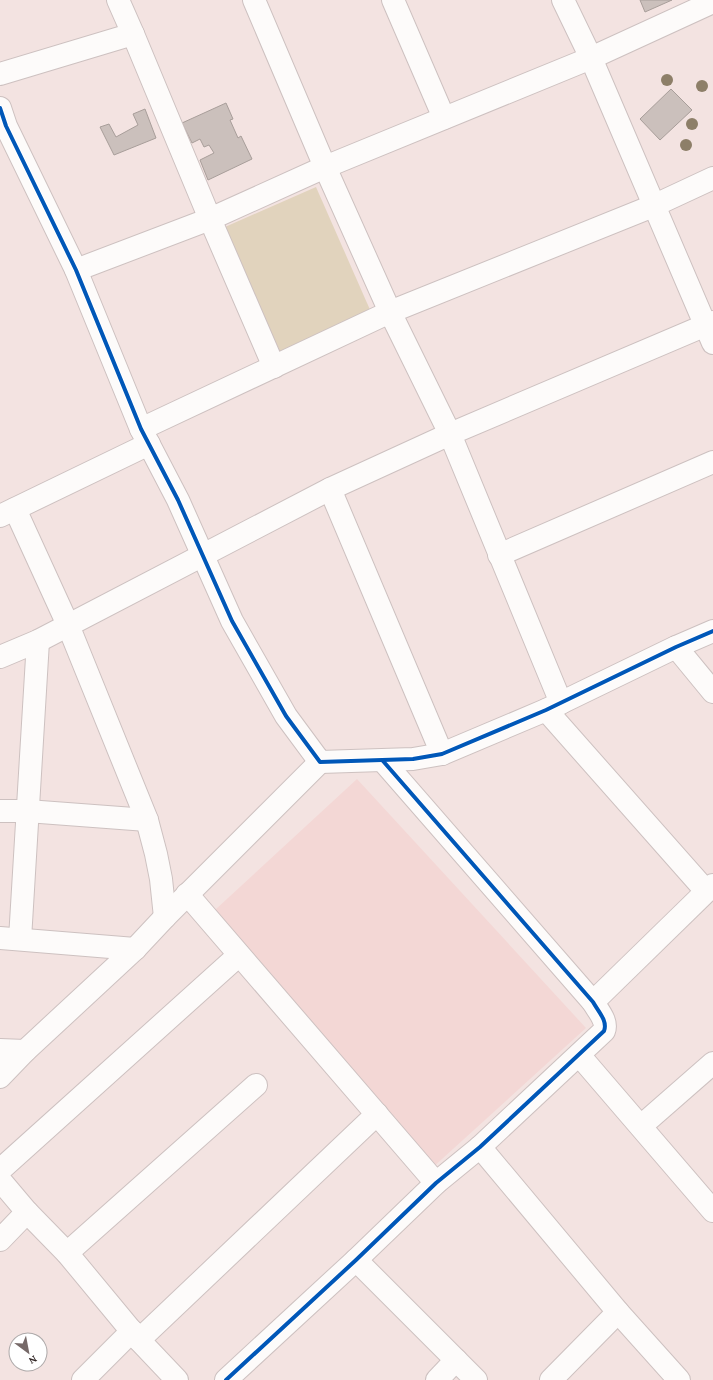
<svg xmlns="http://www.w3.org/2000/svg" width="713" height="1380" font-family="'Crimson Pro',serif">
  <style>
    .built { fill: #f3d7d5 }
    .green { fill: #e1d3bd }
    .building { fill: #cbc0bc; stroke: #a89e9a }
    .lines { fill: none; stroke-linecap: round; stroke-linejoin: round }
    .minor-casing { stroke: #cdc1c0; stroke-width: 24 }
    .minor { stroke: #fdfbfa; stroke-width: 22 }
    .cycleway-casing { stroke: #fff; stroke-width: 6 }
    .cycleway { stroke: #0057b8; stroke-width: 4 }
    .tree { fill: #8d7f68 }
  </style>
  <rect width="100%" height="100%" fill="#f3e3e1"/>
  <path class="built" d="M 357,779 L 586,1028 L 431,1169 L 203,921 Z"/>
  <path class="green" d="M 316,187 L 371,312 L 280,352 L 225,227 Z"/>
  <g class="building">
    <path d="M 640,0 L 672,0 L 645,12 Z"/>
    <path d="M 671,89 L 692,110 L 660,140 L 640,119 Z"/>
    <path d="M 226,103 L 233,119 L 230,120 L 238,138 L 241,136 L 252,159 L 208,180 L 200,160 L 214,153 L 209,145 L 204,147 L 200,139 L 192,143 L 182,123 Z"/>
    <path d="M 145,109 L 156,138 L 114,155 L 100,127 L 109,124 L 116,137 L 138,125 L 133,114 Z"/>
  </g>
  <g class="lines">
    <defs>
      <g id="minor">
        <path d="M 118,0 L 133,34 L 210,219 L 274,367"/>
        <path d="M 254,0 L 325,167 L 390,312 L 450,434 L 561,703"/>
        <path d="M 393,0 L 444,118"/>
        <path d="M 563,0 L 591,58 L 713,343"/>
        <path d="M 0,74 L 133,34"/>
        <path d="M 0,108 L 6,126 L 76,270 L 141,429 L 178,500 L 232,621 L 286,716 L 320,762 L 413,759 L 442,754 L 546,710 L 676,647 L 713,631"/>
        <path d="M 76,270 L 210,219 L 325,167 L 591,58 L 713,2"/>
        <path d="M 141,429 L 390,312 L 653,206 L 713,178"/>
        <path d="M 330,489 L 442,754"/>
        <path d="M 15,509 L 68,625 L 147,820 L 156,854 L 161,879 L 165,917"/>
        <path d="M 0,516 L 149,444"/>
        <path d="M 499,555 L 713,462"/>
        <path d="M 676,647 L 713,692"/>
        <path d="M 0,657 L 38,641 L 330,489 L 450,434 L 713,322"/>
        <path d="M 546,710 L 706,891"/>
        <path d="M 0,811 L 27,811 L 147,820"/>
        <path d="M 187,894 L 436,1183"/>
        <path d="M 0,938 L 135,949"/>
        <path d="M 20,939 L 38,641"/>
        <path d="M 593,1002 L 713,885"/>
        <path d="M 0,1050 L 25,1051"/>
        <path d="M 579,1055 L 713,1211"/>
        <path d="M 0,1077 L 25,1051 L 135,949 L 165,917 L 320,762"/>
        <path d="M 641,1126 L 713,1063"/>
        <path d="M 480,1147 L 618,1312 L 679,1380"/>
        <path d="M 0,1170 L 239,955"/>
        <path d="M 0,1180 L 27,1212 L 67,1253 L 139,1340 L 177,1380"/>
        <path d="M 0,1240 L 27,1212"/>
        <path d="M 67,1253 L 256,1085"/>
        <path d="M 356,1260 L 476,1380"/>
        <path d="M 139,1340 L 377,1114"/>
        <path d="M 83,1380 L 132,1331"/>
        <path d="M 226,1380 L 356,1260 L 436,1183 L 480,1147 L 604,1031 C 608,1021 598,1011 593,1002 L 383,761"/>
        <path d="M 437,1380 L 456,1360"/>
        <path d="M 551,1380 L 618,1312"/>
      </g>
    </defs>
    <use href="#minor" class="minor-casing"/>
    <use href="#minor" class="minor"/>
    <defs>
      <g id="cycleway">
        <path d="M 0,108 L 6,126 L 76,270 L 141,429 L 178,500 L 232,621 L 286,716 L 320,762 L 413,759 L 442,754 L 546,710 L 676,647 L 713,631"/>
        <path d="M 226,1380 L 356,1260 L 436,1183 L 480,1147 L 604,1031 C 608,1021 598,1011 593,1002 L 383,761"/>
      </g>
    </defs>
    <use href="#cycleway" class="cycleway-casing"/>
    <use href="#cycleway" class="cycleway"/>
  </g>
  <g class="tree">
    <circle cx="667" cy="80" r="6"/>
    <circle cx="702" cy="86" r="6"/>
    <circle cx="692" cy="124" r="6"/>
    <circle cx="686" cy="145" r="6"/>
  </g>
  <g transform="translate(28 1352) rotate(148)"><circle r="19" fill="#ffffff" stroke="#ada9a9"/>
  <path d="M0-3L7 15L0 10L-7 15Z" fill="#766968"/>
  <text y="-6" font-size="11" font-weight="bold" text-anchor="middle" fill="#332827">N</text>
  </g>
</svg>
